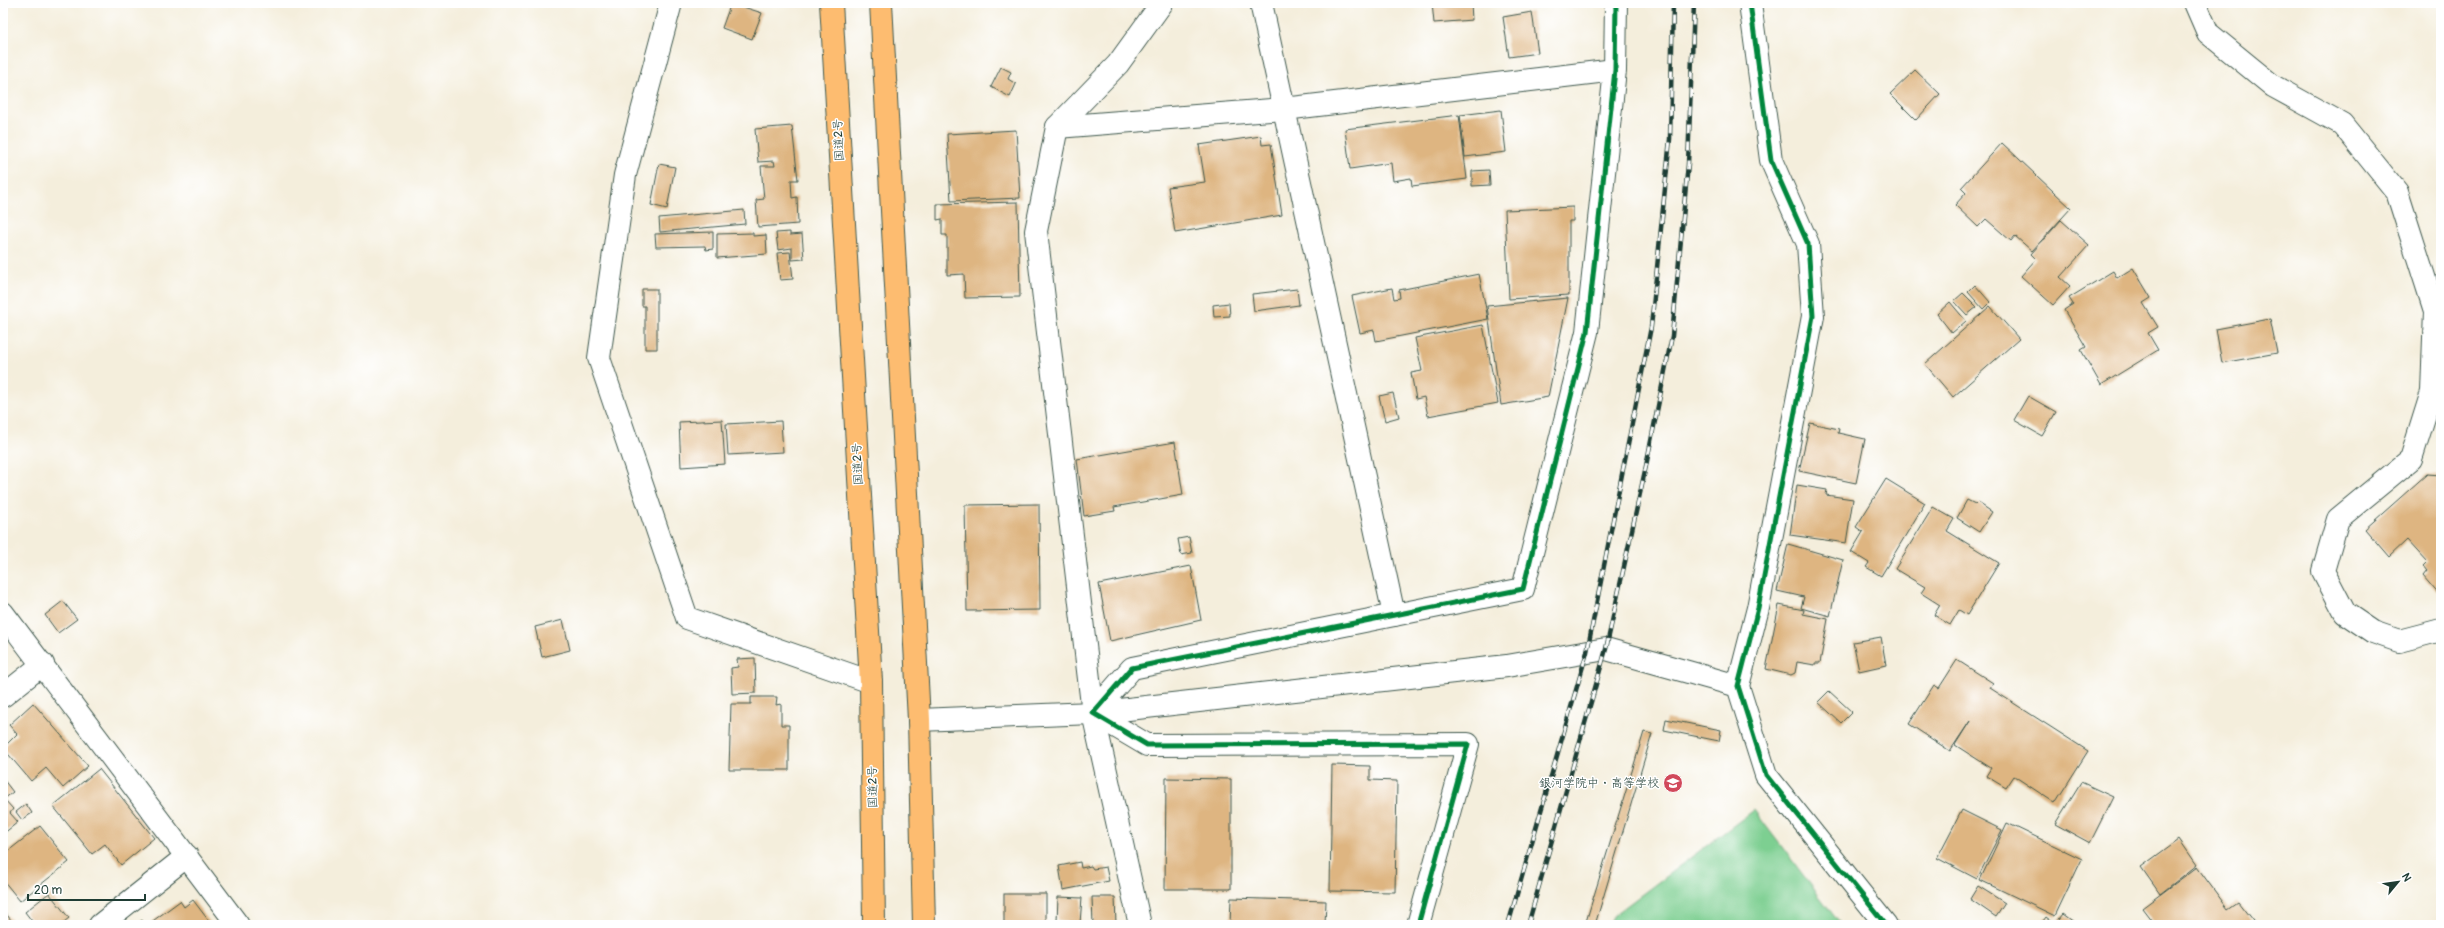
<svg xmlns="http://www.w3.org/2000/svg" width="2444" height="928" font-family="Pangolin,'Klee One',sans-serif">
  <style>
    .park { fill: #7dcf91; stroke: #4e8662 }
    .building { fill: #deb581 }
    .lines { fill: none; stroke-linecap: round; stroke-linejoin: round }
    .minor-casing { stroke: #3f584d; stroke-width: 24 }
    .highway-casing { stroke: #3f584d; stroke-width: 24 }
    .minor { stroke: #fff; stroke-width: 22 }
    .highway { stroke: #fdbc6f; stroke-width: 22 }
    .rail-casing { stroke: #1f3d34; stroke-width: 4.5 }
    .rail { stroke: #fff; stroke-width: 3; stroke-dasharray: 9; stroke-linecap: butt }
    .cycleway-casing { stroke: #fff; stroke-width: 8 }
    .cycleway { stroke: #00873e; stroke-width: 5 }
    .labels { text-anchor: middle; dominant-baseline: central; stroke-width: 3; stroke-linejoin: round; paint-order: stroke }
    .street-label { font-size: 12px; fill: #1f3d34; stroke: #fff }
    .poi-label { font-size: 12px; fill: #1f3d34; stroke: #fff; text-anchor: end }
  </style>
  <rect width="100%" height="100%" fill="#fff"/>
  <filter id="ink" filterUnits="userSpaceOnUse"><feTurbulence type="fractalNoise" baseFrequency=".025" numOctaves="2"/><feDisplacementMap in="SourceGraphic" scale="8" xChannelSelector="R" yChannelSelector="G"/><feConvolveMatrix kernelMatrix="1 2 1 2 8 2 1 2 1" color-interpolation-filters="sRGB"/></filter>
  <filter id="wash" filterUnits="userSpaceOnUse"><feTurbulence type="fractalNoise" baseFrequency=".012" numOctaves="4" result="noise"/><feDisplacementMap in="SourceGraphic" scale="16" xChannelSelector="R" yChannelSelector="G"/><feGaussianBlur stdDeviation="0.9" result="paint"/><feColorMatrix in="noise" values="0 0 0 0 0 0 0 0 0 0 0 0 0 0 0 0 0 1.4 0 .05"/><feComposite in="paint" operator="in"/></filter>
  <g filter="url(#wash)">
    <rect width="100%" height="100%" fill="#f4eedc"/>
    <path class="park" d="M 1754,810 L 1841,925 L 1609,925 L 1613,916 Z"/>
    <g id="blocks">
      <g class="building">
        <path d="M 731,3 L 762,13 L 752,39 L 722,28 Z"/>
        <path d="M 1432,3 L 1471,3 L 1472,20 L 1434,23 Z"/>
        <path d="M 1532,12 L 1538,53 L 1509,57 L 1503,17 Z"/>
        <path d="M 1001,67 L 1011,72 L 1008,79 L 1016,84 L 1010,97 L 991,87 Z"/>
        <path d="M 1915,70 L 1940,94 L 1916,120 L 1890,94 Z"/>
        <path d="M 1501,110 L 1506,152 L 1465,157 L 1460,115 Z"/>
        <path d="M 1459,115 L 1467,179 L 1412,186 L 1411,178 L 1393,181 L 1391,163 L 1350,169 L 1345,129 Z"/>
        <path d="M 792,126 L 798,180 L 791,180 L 792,198 L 797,197 L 798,224 L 758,227 L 756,200 L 764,199 L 761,166 L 775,166 L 774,161 L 758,162 L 755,129 Z"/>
        <path d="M 1016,130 L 1020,198 L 951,201 L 947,134 Z"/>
        <path d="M 1261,136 L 1262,145 L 1271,144 L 1282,215 L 1175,233 L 1168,187 L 1205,182 L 1199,145 Z"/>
        <path d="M 2002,143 L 2071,208 L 2032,251 L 2015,236 L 2011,241 L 1986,219 L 1978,227 L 1955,205 L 1966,193 L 1961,188 Z"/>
        <path d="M 659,164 L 675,167 L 667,209 L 651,205 Z"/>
        <path d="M 1489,170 L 1490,185 L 1472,186 L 1472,171 Z"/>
        <path d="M 1018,202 L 1020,297 L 965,298 L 964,274 L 947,275 L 947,235 L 942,235 L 942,219 L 937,220 L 937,204 Z"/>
        <path d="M 1573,207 L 1573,221 L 1569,221 L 1569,295 L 1509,299 L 1505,210 Z"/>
        <path d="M 744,210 L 745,224 L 660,232 L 659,218 Z"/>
        <path d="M 2061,220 L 2089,245 L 2060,277 L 2070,286 L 2053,305 L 2021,276 L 2036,259 L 2031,254 Z"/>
        <path d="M 713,232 L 713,249 L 706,250 L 705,246 L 656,247 L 655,234 Z"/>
        <path d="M 790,232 L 790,235 L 802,234 L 804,259 L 792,260 L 792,248 L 778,250 L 776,233 Z"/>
        <path d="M 753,233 L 753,236 L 766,235 L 767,254 L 717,258 L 717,234 Z"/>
        <path d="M 790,252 L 793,279 L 780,280 L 777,253 Z"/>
        <path d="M 2133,268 L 2151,298 L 2143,303 L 2158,327 L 2148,333 L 2158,350 L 2101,385 L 2081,350 L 2086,347 L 2064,310 L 2073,304 L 2069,298 L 2113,271 L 2117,278 Z"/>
        <path d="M 1479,274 L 1488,319 L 1376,341 L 1374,330 L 1360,333 L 1352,296 L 1392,288 L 1394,299 L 1400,298 L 1399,290 Z"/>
        <path d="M 1975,285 L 1990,302 L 1983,309 L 1968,292 Z"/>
        <path d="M 642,289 L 657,289 L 657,349 L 645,349 L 645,306 L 642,306 Z"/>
        <path d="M 1297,289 L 1299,305 L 1254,311 L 1252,294 Z"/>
        <path d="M 1963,293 L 1977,307 L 1967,315 L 1954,301 Z"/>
        <path d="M 1568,298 L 1548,397 L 1501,405 L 1487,306 Z"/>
        <path d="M 1950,302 L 1966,321 L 1952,333 L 1937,314 Z"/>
        <path d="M 1229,303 L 1230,316 L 1214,317 L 1213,305 Z"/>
        <path d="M 1990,306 L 2019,339 L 1953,397 L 1925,364 Z"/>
        <path d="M 2270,319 L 2277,353 L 2222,363 L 2216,329 Z"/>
        <path d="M 1483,325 L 1498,403 L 1428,416 L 1424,397 L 1416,399 L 1411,373 L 1422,371 L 1415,338 Z"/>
        <path d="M 1393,393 L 1399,417 L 1385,421 L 1379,396 Z"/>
        <path d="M 2028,396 L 2056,412 L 2042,436 L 2014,420 Z"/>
        <path d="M 722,420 L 725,464 L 681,467 L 679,422 Z"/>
        <path d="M 781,421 L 783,452 L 728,455 L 726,424 Z"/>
        <path d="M 1810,423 L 1839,429 L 1838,433 L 1865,439 L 1856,483 L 1799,471 Z"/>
        <path d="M 1175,442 L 1183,495 L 1114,507 L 1115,511 L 1084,516 L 1077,459 Z"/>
        <path d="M 2427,474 L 2441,475 L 2441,597 L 2423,576 L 2427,571 L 2423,566 L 2427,562 L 2407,540 L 2389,557 L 2365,529 Z"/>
        <path d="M 1886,479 L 1925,503 L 1881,576 L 1866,567 L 1869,563 L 1851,552 L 1863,532 L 1856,527 Z"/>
        <path d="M 1797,485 L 1827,490 L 1826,495 L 1853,499 L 1846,543 L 1790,535 Z"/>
        <path d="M 1967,500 L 1975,504 L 1977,502 L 1992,512 L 1979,532 L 1957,518 Z"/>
        <path d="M 1039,504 L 1040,610 L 967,611 L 965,505 Z"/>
        <path d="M 1933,507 L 1954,519 L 1947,531 L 1999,563 L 1967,615 L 1959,610 L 1950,625 L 1934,615 L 1940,605 L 1921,593 L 1925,587 L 1895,569 Z"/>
        <path d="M 1189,537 L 1192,553 L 1181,555 L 1178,539 Z"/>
        <path d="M 1788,544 L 1843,560 L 1830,616 L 1801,608 L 1804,597 L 1777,591 Z"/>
        <path d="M 1191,566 L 1201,620 L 1110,641 L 1099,584 Z"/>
        <path d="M 63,601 L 77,619 L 58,633 L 45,615 Z"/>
        <path d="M 1779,605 L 1804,610 L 1803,614 L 1828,619 L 1820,663 L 1815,663 L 1815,665 L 1797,662 L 1795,673 L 1791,675 L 1766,669 Z"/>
        <path d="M 563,620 L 570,650 L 542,657 L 535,627 Z"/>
        <path d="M 1881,637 L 1886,665 L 1859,671 L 1853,642 Z"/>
        <path d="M 755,658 L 756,693 L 732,694 L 731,668 L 738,667 L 737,659 Z"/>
        <path d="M 1957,660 L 1993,683 L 1990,688 L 2088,751 L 2055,803 L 2014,776 L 2006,788 L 1986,776 L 1991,768 L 1955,745 L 1970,721 L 1950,751 L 1909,724 L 1934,685 L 1939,688 Z"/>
        <path d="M 1829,691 L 1852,712 L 1841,723 L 1818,702 Z"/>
        <path d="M 751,697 L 777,697 L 776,705 L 781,704 L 781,725 L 789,725 L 789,770 L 729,770 L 731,704 L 751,704 Z"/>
        <path d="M 33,703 L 88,766 L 63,788 L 46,768 L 31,781 L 3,748 L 17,734 L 9,725 Z"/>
        <path d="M 1666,719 L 1721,730 L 1719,741 L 1664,730 Z"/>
        <path d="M 1644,732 L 1652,734 L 1595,925 L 1585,925 Z"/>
        <path d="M 1332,765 L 1370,766 L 1370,780 L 1397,781 L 1395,892 L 1330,891 Z"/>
        <path d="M 99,769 L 154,838 L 121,865 L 105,844 L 92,854 L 53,806 Z"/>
        <path d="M 1166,778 L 1231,779 L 1231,889 L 1165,889 Z"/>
        <path d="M 3,779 L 13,792 L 4,799 L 13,809 L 10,813 L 18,822 L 3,834 Z"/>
        <path d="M 2081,782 L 2113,797 L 2090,843 L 2055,824 Z"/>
        <path d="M 26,804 L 32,813 L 22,820 L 16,812 Z"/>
        <path d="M 1962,810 L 2002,830 L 1977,879 L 1937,858 Z"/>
        <path d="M 2007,823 L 2082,859 L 2055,916 L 1980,880 Z"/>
        <path d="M 40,826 L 69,862 L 20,901 L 3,880 L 3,855 Z"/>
        <path d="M 2179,839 L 2197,865 L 2160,894 L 2141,867 Z"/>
        <path d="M 1080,862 L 1081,868 L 1091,866 L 1093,869 L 1106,867 L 1109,881 L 1063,890 L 1059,866 Z"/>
        <path d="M 2197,867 L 2228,909 L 2238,902 L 2256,925 L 2171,925 L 2169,923 L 2166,925 L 2155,925 L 2142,908 Z"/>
        <path d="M 1978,886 L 2005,903 L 1996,917 L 1970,899 Z"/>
        <path d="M 49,893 L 69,918 L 60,925 L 35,925 L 25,912 Z"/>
        <rect x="1004" y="894" width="42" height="31"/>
        <path d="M 1058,897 L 1082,898 L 1080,923 L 1057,921 Z"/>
        <path d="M 1092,897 L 1115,897 L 1116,925 L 1093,925 Z"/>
        <path d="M 1231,898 L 1326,901 L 1325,925 L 1230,925 Z"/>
        <path d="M 193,900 L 212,925 L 151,925 L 150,923 L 180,901 L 184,907 Z"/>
        <path d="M 3,910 L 15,925 L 3,925 Z"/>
        <path d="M 2063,914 L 2078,925 L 2040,925 L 2046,917 L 2055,924 Z"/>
        <path d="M 142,920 L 146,925 L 136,925 Z"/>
      </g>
    </g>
  </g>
  <g filter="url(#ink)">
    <use href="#blocks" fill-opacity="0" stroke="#3f584d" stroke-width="1"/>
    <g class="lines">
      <defs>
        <g id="minor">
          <path d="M 671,3 L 625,175 L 599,358 L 687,618 L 871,682"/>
          <path d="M 1261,3 L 1394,615"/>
          <path d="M 1750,3 L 1771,160 L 1808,244 L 1813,316 L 1758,608 L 1738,686 L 1766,775 L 1886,925"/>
          <path d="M 2195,3 L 2208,33 L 2273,86 L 2342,124 L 2397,192 L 2435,311 L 2432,392 L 2411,459 L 2338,519 L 2323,571 L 2345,613 L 2373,632 L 2399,641 L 2441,630"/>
          <path d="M 1057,127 L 1284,109 L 1615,70"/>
          <path d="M 3,613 L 238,925"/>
          <path d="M 3,696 L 43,664"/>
          <path d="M 919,720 L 1093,713 L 1507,666 L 1606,649 L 1738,686"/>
          <path d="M 100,925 L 187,856"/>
          <path d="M 1140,925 L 1093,713 L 1036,231 L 1057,127 L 1118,64 L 1162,3"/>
          <path d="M 1418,925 L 1468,744 L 1147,745 L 1093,713 L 1132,668 L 1523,589 L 1587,332 L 1615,70 L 1616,3"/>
        </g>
        <g id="highway">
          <path d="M 831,3 L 871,682 L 874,925"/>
          <path d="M 881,3 L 919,720 L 924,925"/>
        </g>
      </defs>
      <use href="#minor" class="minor-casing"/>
      <use href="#highway" class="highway-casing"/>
      <use href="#minor" class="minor"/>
      <use href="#highway" class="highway"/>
      <defs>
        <g id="rail">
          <path d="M 1508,925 L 1587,652 L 1651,327 L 1670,139 L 1673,3"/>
          <path d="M 1528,925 L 1606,649 L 1646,466 L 1672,336 L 1688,164 L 1694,3"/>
        </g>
      </defs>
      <use href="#rail" class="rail-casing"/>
      <use href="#rail" class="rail"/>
      <defs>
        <g id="cycleway">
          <path d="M 1750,3 L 1771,160 L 1808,244 L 1813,316 L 1758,608 L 1738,686 L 1766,775 L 1886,925"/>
          <path d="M 1418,925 L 1468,744 L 1147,745 L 1093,713 L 1132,668 L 1523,589 L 1587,332 L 1615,70 L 1616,3"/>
        </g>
      </defs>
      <use href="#cycleway" class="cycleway-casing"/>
      <use href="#cycleway" class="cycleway"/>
    </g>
  </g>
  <defs>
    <symbol id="school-disc" viewBox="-11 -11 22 22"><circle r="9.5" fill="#d1495b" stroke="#fff"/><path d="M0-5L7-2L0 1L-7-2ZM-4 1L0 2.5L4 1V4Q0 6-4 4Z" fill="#fff"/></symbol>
  </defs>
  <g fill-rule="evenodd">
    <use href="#school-disc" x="1662" y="772" width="22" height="22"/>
  </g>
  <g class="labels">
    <g class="street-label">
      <text transform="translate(839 140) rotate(-93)">国道2号</text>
      <text transform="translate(858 464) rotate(-93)">国道2号</text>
      <text transform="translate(873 787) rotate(-91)">国道2号</text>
    </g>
    <g class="poi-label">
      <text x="1659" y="783">銀河学院中・高等学校</text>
    </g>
  </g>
  <rect width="2444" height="928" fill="none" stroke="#fff" stroke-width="16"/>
  <g transform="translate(2398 882) rotate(61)" stroke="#ffffff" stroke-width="3" paint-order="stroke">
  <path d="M0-3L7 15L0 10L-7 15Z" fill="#1f3d34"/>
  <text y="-6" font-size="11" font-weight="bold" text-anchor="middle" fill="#1f3d34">N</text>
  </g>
  <path d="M28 894v6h117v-6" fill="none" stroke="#1f3d34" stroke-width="2"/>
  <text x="34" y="894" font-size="12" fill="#1f3d34" stroke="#ffffff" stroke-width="3" paint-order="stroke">20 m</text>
</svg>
